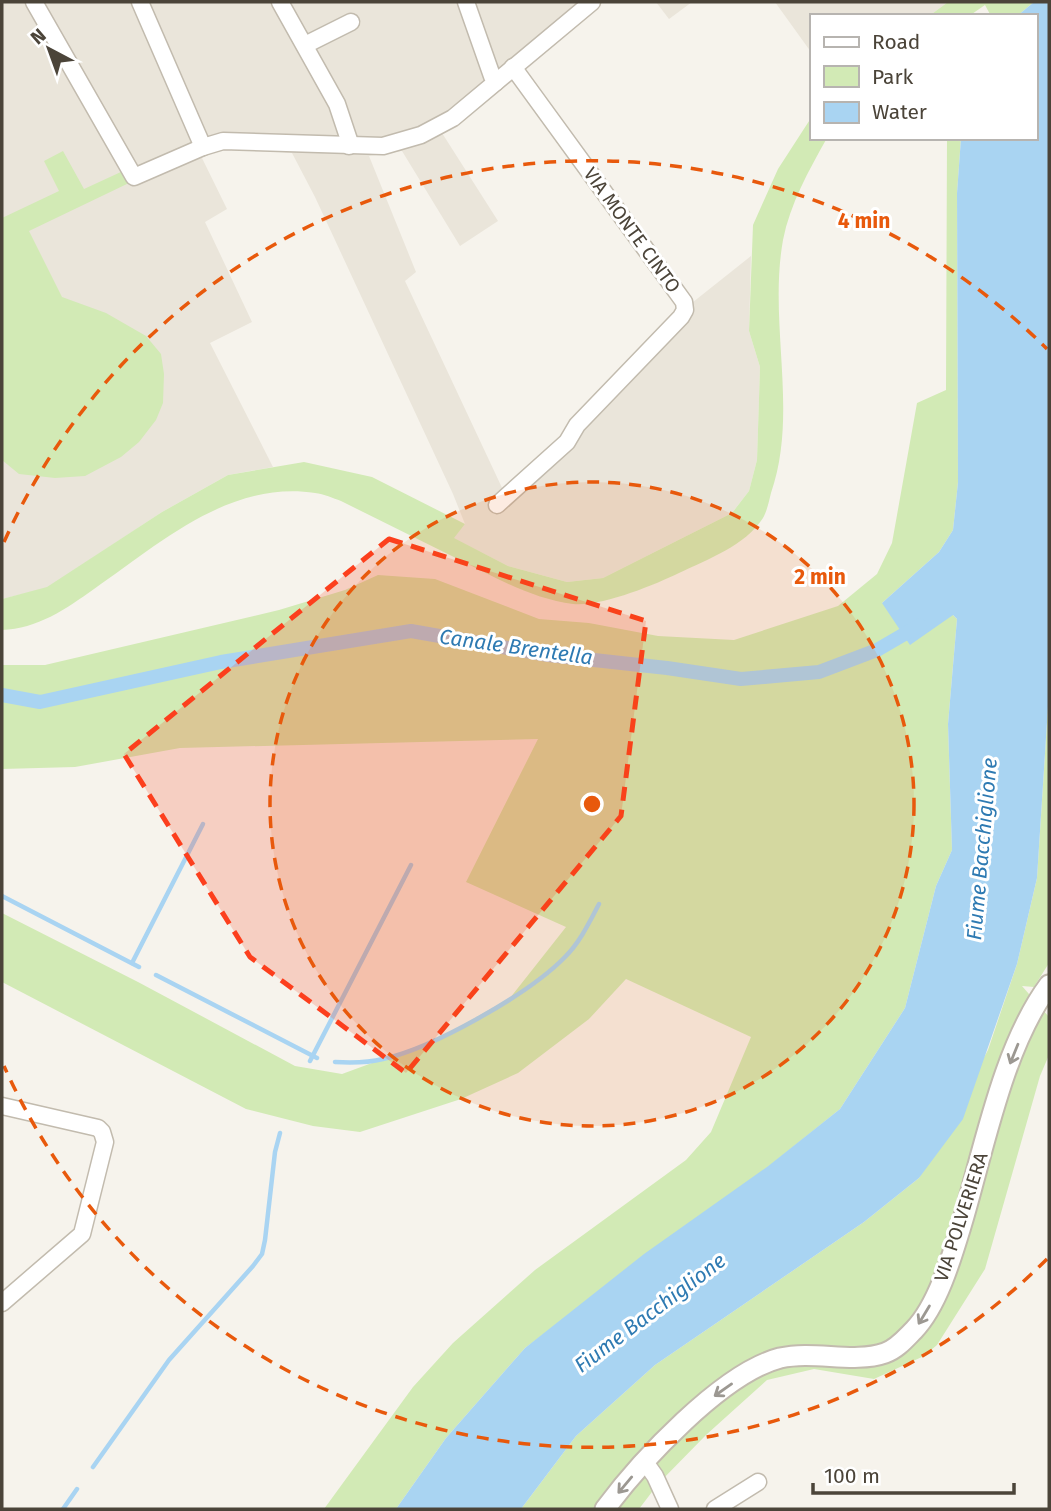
<svg xmlns="http://www.w3.org/2000/svg" width="1051" height="1511" font-family="'Fira Sans',sans-serif">
  <style>
    .residential { fill: #eae5da }
    .green { fill: #d2eab5 }
    .water { fill: #a9d4f2 }
    .lines { fill: none; stroke-linecap: round; stroke-linejoin: round }
    .stream { stroke: #a9d4f2; stroke-width: 4.5 }
    .canal { stroke: #a9d4f2; stroke-width: 14 }
    .minor-casing { stroke: #c2bbae; stroke-width: 19 }
    .tertiary-casing { stroke: #c2bbae; stroke-width: 23 }
    .minor { stroke: #fff; stroke-width: 16 }
    .tertiary { stroke: #fff; stroke-width: 19 }
    .oneway { stroke: #9c9892 }
    .marked { fill: #fc3f1d; fill-opacity: 0.2; stroke: #fc3f1d; stroke-width: 5; stroke-dasharray: 14 9; stroke-linejoin: round }
    .ring { fill: none; stroke: #e8590c; stroke-width: 3.5; stroke-dasharray: 12 9 }
    .labels { text-anchor: middle; dominant-baseline: central; stroke-width: 6; stroke-linejoin: round; paint-order: stroke }
    .street-label { font-size: 19px; fill: #4b4439; stroke: #fff }
    .water-label { font-size: 21px; font-style: italic; fill: #2e7ab2; stroke: #fff }
    .centre { fill: #e8590c; stroke: #fff; stroke-width: 3.5 }
    .ring-label { font-size: 21px; text-anchor: middle; font-weight: bold; fill: #e8590c; stroke: #fff; stroke-width: 6; stroke-linejoin: round; paint-order: stroke }
  </style>
  <rect width="100%" height="100%" fill="#f6f3ec"/>
  <g class="residential">
    <path d="M 2,2 L 598,2 L 442,133 L 498,221 L 460,246 L 402,151 L 369,156 L 416,272 L 405,281 L 504,492 L 561,443 L 678,314 L 751,256 L 749,331 L 760,367 L 757,460 L 749,491 L 732,513 L 603,578 L 567,582 L 508,566 L 453,538 L 465,524 L 453,494 L 315,197 L 292,153 L 230,148 L 201,156 L 227,209 L 205,222 L 252,322 L 210,343 L 273,467 L 228,475 L 162,512 L 47,588 L 2,599 Z"/>
    <path d="M 656,2 L 692,2 L 669,19 Z"/>
    <path d="M 775,2 L 948,2 L 929,16 L 811,16 L 811,52 Z"/>
  </g>
  <g class="green">
    <path d="M 948,2 L 1034,2 L 1017,16 L 991,16 L 985,5 L 969,16 L 929,16 Z"/>
    <path d="M 811,118 L 811,138 L 827,138 C 809,170 790,204 783,240 C 768,324 799,412 771,493 C 769,501 767,511 763,518 C 745,546 708,559 679,573 C 654,585 601,607 573,604 C 533,599 496,578 460,560 C 420,540 381,521 341,501 C 333,498 324,494 315,493 C 229,480 159,544 94,589 C 66,609 37,629 2,630 L 2,599 L 47,587 L 162,512 L 228,475 L 304,462 L 372,477 L 465,524 L 454,538 L 508,566 L 567,582 L 603,578 L 732,513 L 749,491 L 757,460 L 760,367 L 749,331 L 753,225 L 778,169 Z"/>
    <path d="M 947,138 L 961,138 L 957,193 L 958,482 L 953,530 L 939,552 L 882,603 L 953,615 L 957,619 L 948,724 L 952,850 L 936,886 L 905,1008 L 840,1109 L 768,1167 L 525,1348 L 446,1438 L 396,1509 L 324,1509 L 413,1387 L 453,1343 L 535,1270 L 686,1160 L 711,1132 L 751,1037 L 626,979 L 589,1019 L 518,1073 L 461,1099 L 360,1132 L 313,1126 L 246,1109 L 2,982 L 2,913 L 138,982 L 295,1066 L 342,1074 L 440,1038 L 510,998 L 566,927 L 466,882 L 538,739 L 180,748 L 75,767 L 2,769 L 2,665 L 45,665 L 279,610 L 345,590 L 378,575 L 435,579 L 539,619 L 589,623 L 658,636 L 734,640 L 838,606 L 877,574 L 892,543 L 917,403 L 946,390 Z"/>
    <path d="M 63,151 L 84,189 L 123,171 L 129,183 L 29,231 L 62,297 L 106,313 L 146,336 L 161,354 L 164,374 L 163,403 L 156,420 L 139,442 L 121,457 L 85,476 L 55,478 L 19,474 L 2,460 L 2,218 L 59,191 L 44,161 Z"/>
    <path d="M 1049,691 L 1049,963 L 1034,987 L 1022,986 L 1049,1017 L 1049,1055 L 1040,1076 L 985,1269 L 937,1345 L 924,1356 L 874,1379 L 814,1369 L 767,1380 L 706,1435 L 658,1484 L 639,1509 L 521,1509 L 576,1436 L 655,1365 L 864,1222 L 919,1178 L 988,1050 L 1017,964 L 1037,878 Z"/>
  </g>
  <path class="water" d="M 1034,2 L 1049,2 L 1049,691 L 1037,878 L 1017,964 L 963,1119 L 919,1178 L 864,1222 L 655,1365 L 576,1436 L 521,1509 L 396,1509 L 446,1438 L 525,1348 L 644,1254 L 767,1167 L 840,1109 L 905,1008 L 936,886 L 952,850 L 948,724 L 957,619 L 953,615 L 910,645 L 882,603 L 939,552 L 953,530 L 958,482 L 957,193 L 961,138 L 1035,138 L 1035,16 L 1017,16 Z"/>
  <g class="lines">
    <g class="stream">
      <path d="M 2,896 L 139,967"/>
      <path d="M 132,963 L 203,824"/>
      <path d="M 156,975 L 317,1058"/>
      <path d="M 310,1061 L 411,865"/>
      <path d="M 335,1062 C 352,1063 367,1063 383,1059 C 433,1048 529,994 565,957 C 580,942 589,923 599,904"/>
      <path d="M 93,1467 L 169,1360 L 253,1266 L 262,1254 L 265,1240 L 275,1152 L 280,1133"/>
      <path d="M 63,1509 L 77,1489"/>
    </g>
    <path class="canal" d="M 2,695 L 40,702 L 221,662 L 411,631 L 548,655 L 667,668 L 741,679 L 819,672 L 877,650 L 920,625"/>
    <defs>
      <g id="minor">
        <path d="M 34,2 L 134,177 L 203,147 L 223,141 L 383,146 L 421,135 L 453,118 L 592,2"/>
        <path d="M 140,2 L 203,147"/>
        <path d="M 280,2 L 337,104 L 349,140 L 349,146"/>
        <path d="M 466,2 L 492,76 L 496,82"/>
        <path d="M 305,45 L 351,22"/>
        <path d="M 497,505 L 567,442 L 577,425 L 681,317 L 685,310 L 684,302 L 513,67"/>
        <path d="M 2,1106 L 98,1128 L 102,1132 L 105,1142 L 82,1234 L 2,1303"/>
        <path d="M 645,1462 L 655,1476 L 670,1509"/>
        <path d="M 715,1509 L 758,1482"/>
      </g>
      <path id="tertiary" d="M 605,1509 C 640,1462 722,1373 780,1358 C 815,1350 853,1364 885,1353 C 897,1349 906,1338 914,1330 C 938,1305 952,1256 962,1223 C 984,1149 1003,1047 1049,985"/>
    </defs>
    <use href="#minor" class="minor-casing"/>
    <use href="#tertiary" class="tertiary-casing"/>
    <use href="#minor" class="minor"/>
    <use href="#tertiary" class="tertiary"/>
  </g>
  <defs><path id="oneway-shaft" d="M-6 0H5M1.5-3L5.5 0L1.5 3" fill="none" stroke-width="1.6" stroke-linecap="round" stroke-linejoin="round" transform="scale(1.75)"/></defs>
  <g class="oneway">
    <use href="#oneway-shaft" transform="translate(1014 1054) rotate(112)"/>
    <use href="#oneway-shaft" transform="translate(924 1315) rotate(121)"/>
    <use href="#oneway-shaft" transform="translate(723 1390) rotate(145)"/>
    <use href="#oneway-shaft" transform="translate(625 1485) rotate(130)"/>
  </g>
  <path class="marked" d="M 389,539 L 646,621 L 621,816 L 406,1073 L 250,957 L 124,754 Z"/>
  <circle cx="592" cy="804" r="322" fill="#e8590c" fill-opacity=".12"/>
  <g class="ring">
    <circle cx="592" cy="804" r="322"/>
    <path d="M1047 1259A644 644 0 0 1 4 1066M4 542A644 644 0 0 1 1047 349"/>
  </g>
  <g class="labels">
    <g class="street-label">
      <text transform="translate(632 230) rotate(54)">VIA MONTE CINTO</text>
      <text transform="translate(961 1217) rotate(-72)">VIA POLVERIERA</text>
    </g>
    <g class="water-label">
      <text transform="translate(516 647) rotate(8)">Canale Brentella</text>
      <text transform="translate(982 849) rotate(-85)">Fiume Bacchiglione</text>
      <text transform="translate(650 1313) rotate(-37)">Fiume Bacchiglione</text>
    </g>
  </g>
  <circle cx="592" cy="804" r="10" class="centre"/>
  <g class="ring-label">
    <text x="864" y="228">4 min</text>
    <text x="820" y="584">2 min</text>
  </g>
  <rect width="1051" height="1511" fill="none" stroke="#4b4439" stroke-width="7"/>
  <rect x="810" y="14" width="228" height="126" fill="#ffffff" stroke="#b7b4b0" stroke-width="2"/>
  <rect x="824" y="37" width="35" height="10" fill="#ffffff" stroke="#b7b4b0" stroke-width="2"/>
  <text x="872" y="49" font-size="21" fill="#4b4439">Road</text>
  <rect x="824" y="66" width="35" height="21" fill="#d2eab5" stroke="#b7b4b0" stroke-width="2"/>
  <text x="872" y="84" font-size="21" fill="#4b4439">Park</text>
  <rect x="824" y="102" width="35" height="21" fill="#a9d4f2" stroke="#b7b4b0" stroke-width="2"/>
  <text x="872" y="119" font-size="21" fill="#4b4439">Water</text>
  <g transform="translate(49 49) rotate(319)" stroke="#ffffff" stroke-width="5" paint-order="stroke">
  <path d="M0-5L12 26L0 18L-12 26Z" fill="#4b4439"/>
  <text y="-10" font-size="19" font-weight="bold" text-anchor="middle" fill="#4b4439">N</text>
  </g>
  <path d="M813 1483v10h201v-10" fill="none" stroke="#4b4439" stroke-width="3.5"/>
  <text x="824" y="1483" font-size="21" fill="#4b4439" stroke="#ffffff" stroke-width="5" paint-order="stroke">100 m</text>
</svg>
